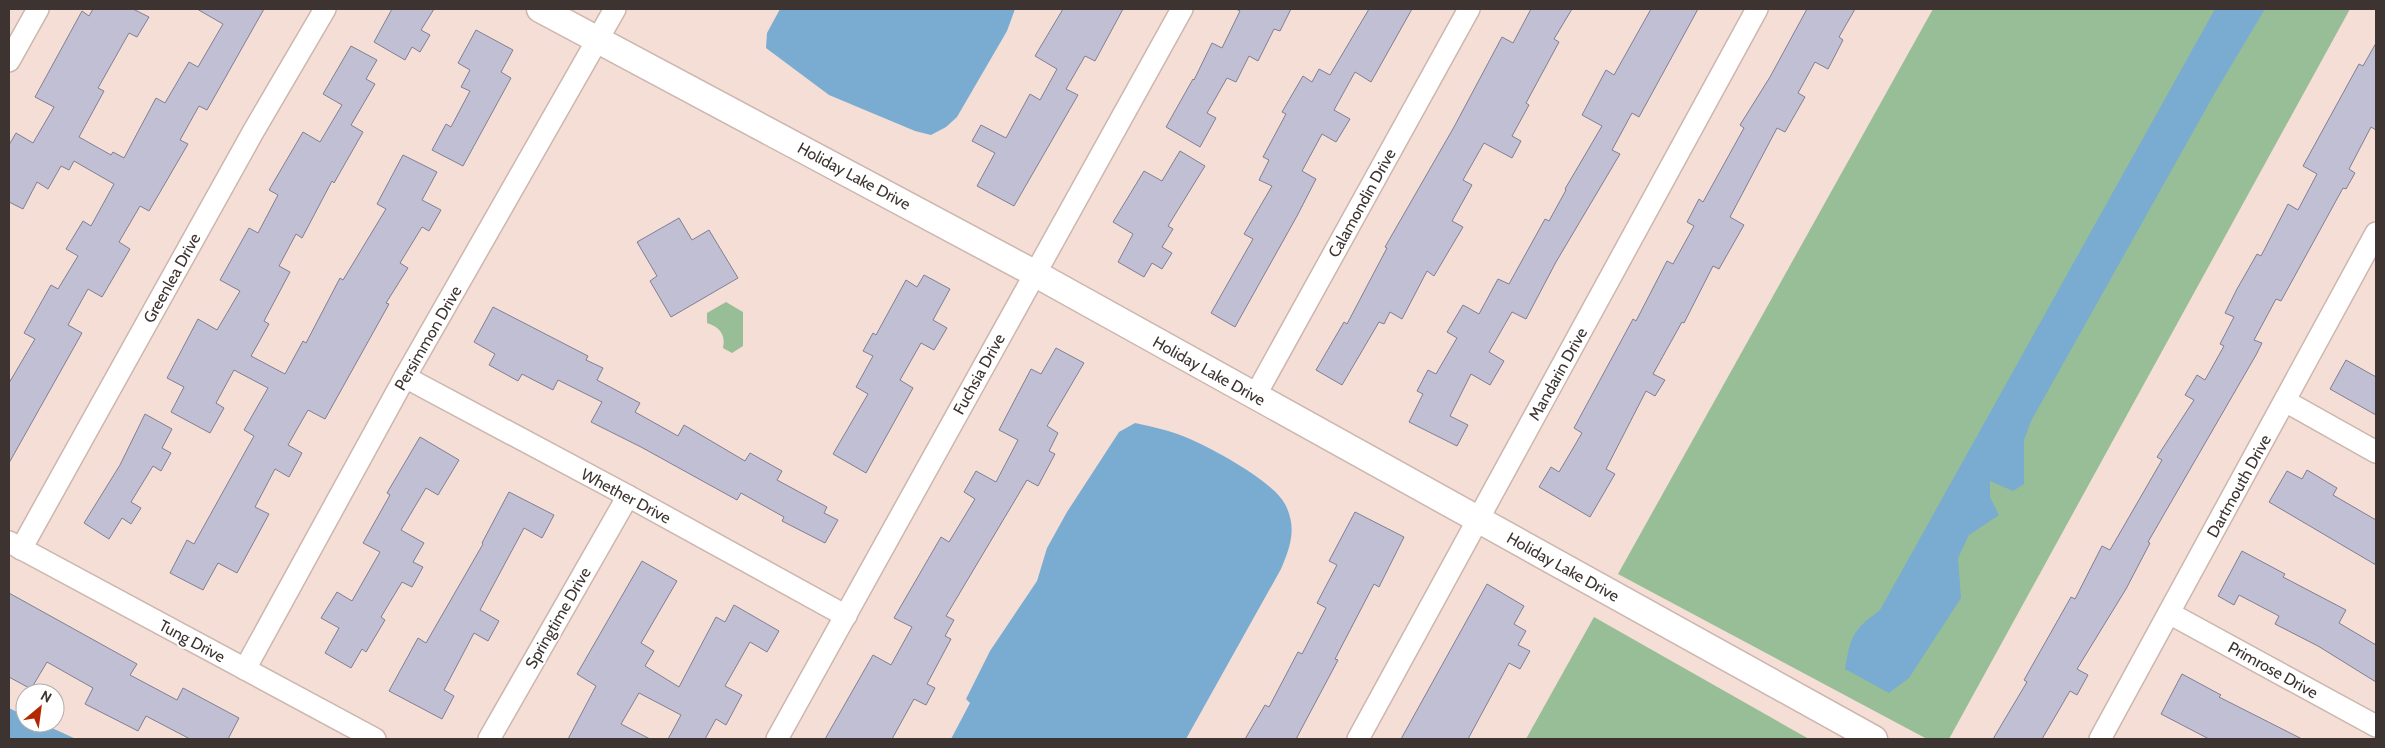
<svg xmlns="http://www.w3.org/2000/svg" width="2385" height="748" font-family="Cabin,sans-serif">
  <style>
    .green { fill: #97be96 }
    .water { fill: #7aacd1 }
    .building { fill: #c0bfd4; stroke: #807f93 }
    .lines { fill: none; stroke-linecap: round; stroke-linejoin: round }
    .minor-casing { stroke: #cdb6ad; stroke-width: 24 }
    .tertiary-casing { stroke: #cdb6ad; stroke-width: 29 }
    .minor { stroke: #fff; stroke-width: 21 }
    .tertiary { stroke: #fff; stroke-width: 26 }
    .labels { text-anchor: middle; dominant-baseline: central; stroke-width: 4; stroke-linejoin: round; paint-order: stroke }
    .street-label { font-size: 16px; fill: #3d3431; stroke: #fff }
  </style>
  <rect width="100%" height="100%" fill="#f5ded5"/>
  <g class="green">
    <path d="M 1933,9 L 2350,9 L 1949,739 L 1927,739 L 1618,574 Z"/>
    <path d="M 726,302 L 743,312 L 743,346 L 732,353 L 723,348 C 726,335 720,327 707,323 L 707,313 Z"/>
    <path d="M 1594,617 L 1809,739 L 1526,739 Z"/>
  </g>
  <g class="water">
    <path d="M 780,9 L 1015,9 L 1007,31 L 957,117 L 946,127 L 931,135 L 915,131 L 829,95 L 766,48 L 767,33 Z"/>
    <path d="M 2215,9 L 2265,9 L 2216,91 L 2031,421 L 2024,440 L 2024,484 L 2013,491 L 1990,481 L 1990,497 L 1999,515 L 1969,535 L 1958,558 L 1961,598 L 1909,678 L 1889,693 L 1845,669 C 1851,635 1852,631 1880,610 Z"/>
    <path d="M 1135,423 C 1153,427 1173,431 1190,439 C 1215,450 1275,482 1286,506 C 1297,529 1290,548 1281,569 L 1186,739 L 951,739 L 970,703 L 966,699 L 990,651 L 1037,581 L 1047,548 L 1067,512 L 1119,432 Z"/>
    <path d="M 9,708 L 25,716 L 25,723 L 41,723 L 76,739 L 9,739 Z"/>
  </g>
  <g class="building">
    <path d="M 93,9 L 133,9 L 149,17 L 137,37 L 129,33 L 98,88 L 104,91 L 79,137 L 111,155 L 113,152 L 124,158 L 156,98 L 165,103 L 189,62 L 198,67 L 223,24 L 197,9 L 264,9 L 207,110 L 199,106 L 180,140 L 188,144 L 149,211 L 140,206 L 119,242 L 130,249 L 102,297 L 88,289 L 68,325 L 82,333 L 9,463 L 9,383 L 35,339 L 24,333 L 51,285 L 58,289 L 78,256 L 66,249 L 83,221 L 91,226 L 114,184 L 74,161 L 69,170 L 61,166 L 48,189 L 37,182 L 23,209 L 9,202 L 9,145 L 16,133 L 33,143 L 54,107 L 35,97 L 82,11 L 89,16 Z"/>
    <path d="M 392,9 L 434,9 L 421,30 L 430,35 L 420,52 L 412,47 L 405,60 L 374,42 Z"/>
    <path d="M 1063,9 L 1123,9 L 1095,61 L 1085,56 L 1066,89 L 1078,95 L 1014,206 L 977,186 L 995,153 L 972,141 L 981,125 L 1006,138 L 1030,94 L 1040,100 L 1057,69 L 1035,56 Z"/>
    <path d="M 1236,9 L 1291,9 L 1280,31 L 1274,29 L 1258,61 L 1249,56 L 1236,82 L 1227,78 L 1207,113 L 1216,118 L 1200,147 L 1166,127 L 1193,79 L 1194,80 L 1212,43 L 1222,48 L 1240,11 Z"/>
    <path d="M 1369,9 L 1412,9 L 1371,82 L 1355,72 L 1334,110 L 1350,119 L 1336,142 L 1322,134 L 1302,171 L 1316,179 L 1297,216 L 1235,327 L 1211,313 L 1253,239 L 1244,234 L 1272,186 L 1259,180 L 1269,160 L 1263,157 L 1286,114 L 1282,112 L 1303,76 L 1312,82 L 1319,69 L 1330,75 Z"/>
    <path d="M 1531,9 L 1572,9 L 1554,39 L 1559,42 L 1526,103 L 1529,105 L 1512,136 L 1521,141 L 1512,158 L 1484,143 L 1463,180 L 1472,185 L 1452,221 L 1463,227 L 1434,276 L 1427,271 L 1402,319 L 1390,312 L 1384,324 L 1379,322 L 1342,385 L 1316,370 L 1344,322 L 1347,324 L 1387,248 L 1385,247 L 1454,127 L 1502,37 L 1513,43 Z"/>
    <path d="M 1651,9 L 1698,9 L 1639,117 L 1632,113 L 1612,150 L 1620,154 L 1556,262 L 1526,319 L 1512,312 L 1489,352 L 1504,361 L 1490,385 L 1471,374 L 1450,416 L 1468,425 L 1457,446 L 1409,422 L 1423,394 L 1417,391 L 1428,370 L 1436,374 L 1457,338 L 1447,332 L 1463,305 L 1479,314 L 1498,279 L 1509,284 L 1545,219 L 1549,221 L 1566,190 L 1565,189 L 1602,126 L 1582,115 L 1606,70 L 1614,75 Z"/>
    <path d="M 1807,9 L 1855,9 L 1839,37 L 1843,40 L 1828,69 L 1815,62 L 1798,93 L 1805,97 L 1785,132 L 1777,128 L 1730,217 L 1744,225 L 1719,269 L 1713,266 L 1684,323 L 1682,322 L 1653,374 L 1665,380 L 1655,396 L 1646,391 L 1606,469 L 1615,474 L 1590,517 L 1539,487 L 1551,467 L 1559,472 L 1582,433 L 1574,428 L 1633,319 L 1636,321 L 1667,261 L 1673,264 L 1694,226 L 1687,222 L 1699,199 L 1703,202 L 1744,128 L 1740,125 L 1770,77 Z"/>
    <path d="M 476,30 L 513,50 L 501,72 L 511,78 L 463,166 L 432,150 L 446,124 L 451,127 L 470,91 L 461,87 L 470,70 L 458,63 Z"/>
    <path d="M 2376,43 L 2376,130 L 2371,127 L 2349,169 L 2355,173 L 2346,189 L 2343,188 L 2281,301 L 2276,299 L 2254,340 L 2262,343 L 2256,355 L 2148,542 L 2150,543 L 2126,589 L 2077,669 L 2088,675 L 2077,695 L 2070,691 L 2042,739 L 1993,739 L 2027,682 L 2024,680 L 2071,597 L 2075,599 L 2102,546 L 2110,550 L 2162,460 L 2157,457 L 2194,400 L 2185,395 L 2197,375 L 2205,380 L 2224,346 L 2220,344 L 2234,317 L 2225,313 L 2237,289 L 2257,254 L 2261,256 L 2288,204 L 2298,210 L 2317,174 L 2303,166 L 2359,64 L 2363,66 Z"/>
    <path d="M 351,46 L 377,60 L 366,79 L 375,84 L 351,125 L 363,132 L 334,183 L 332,181 L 302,238 L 296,234 L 279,266 L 290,272 L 264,321 L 269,324 L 251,356 L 285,374 L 303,341 L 306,343 L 340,278 L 343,280 L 386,209 L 377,204 L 403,155 L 437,172 L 422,200 L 441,210 L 429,231 L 422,227 L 400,263 L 408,268 L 386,303 L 389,304 L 325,419 L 308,410 L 288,445 L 302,453 L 289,477 L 275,469 L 255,507 L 269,514 L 237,573 L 218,563 L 203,590 L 170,573 L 187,540 L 194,544 L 254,436 L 244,430 L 268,388 L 234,370 L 216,403 L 224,408 L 210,433 L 171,412 L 184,387 L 167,378 L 198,319 L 217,330 L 240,291 L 220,280 L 249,228 L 258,233 L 278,195 L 269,190 L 303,132 L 320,142 L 342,105 L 323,94 Z"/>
    <path d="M 1180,151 L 1205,166 L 1168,226 L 1173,229 L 1162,247 L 1172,253 L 1162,269 L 1152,263 L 1144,277 L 1118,262 L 1133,234 L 1113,222 L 1144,171 L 1162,181 Z"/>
    <path d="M 679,218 L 692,240 L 709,230 L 738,278 L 671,317 L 650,281 L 657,276 L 637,242 Z"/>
    <path d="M 924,275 L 950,289 L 933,320 L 947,328 L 934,350 L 921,343 L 900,380 L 913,388 L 866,473 L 833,454 L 868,394 L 856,387 L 873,356 L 863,351 L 873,333 L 876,335 L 906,280 L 917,287 Z"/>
    <path d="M 493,307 L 588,356 L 586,360 L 603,368 L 597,380 L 640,403 L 635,412 L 678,436 L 684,425 L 745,461 L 750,453 L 782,471 L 777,480 L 827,507 L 824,513 L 838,520 L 825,543 L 782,521 L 784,517 L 741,493 L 737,500 L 641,447 L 591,422 L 602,402 L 558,380 L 553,390 L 522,374 L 518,381 L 489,365 L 495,354 L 474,342 Z"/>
    <path d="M 1056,348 L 1084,363 L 1047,426 L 1058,433 L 1049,451 L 1055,454 L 1038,486 L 1027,480 L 946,616 L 954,620 L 945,636 L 951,639 L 927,684 L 935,688 L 926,705 L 914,699 L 892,739 L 825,739 L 873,655 L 891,665 L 912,627 L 894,618 L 941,537 L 949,542 L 975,499 L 964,492 L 976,471 L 996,482 L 1018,440 L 999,430 L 1031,369 L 1041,374 Z"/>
    <path d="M 2346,360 L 2376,377 L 2376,415 L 2330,389 Z"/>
    <path d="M 145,414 L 172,429 L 162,448 L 171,453 L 161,471 L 153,466 L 131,502 L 141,508 L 131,524 L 122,518 L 109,539 L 84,523 L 120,465 Z"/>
    <path d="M 420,437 L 459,460 L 438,495 L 426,488 L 401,530 L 424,543 L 413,562 L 423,567 L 412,587 L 402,582 L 381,617 L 385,620 L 366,652 L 362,649 L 351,668 L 325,653 L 339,628 L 321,618 L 337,592 L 352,601 L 380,552 L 363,543 L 390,495 L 387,493 Z"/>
    <path d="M 2307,470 L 2337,488 L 2333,495 L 2376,520 L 2376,565 L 2269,502 L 2287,471 L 2302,479 Z"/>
    <path d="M 509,492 L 554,515 L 542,538 L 524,528 L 480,610 L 499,621 L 488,641 L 474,633 L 444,690 L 454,696 L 442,719 L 389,691 L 418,638 L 426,643 L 483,544 L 482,543 Z"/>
    <path d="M 1355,512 L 1404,537 L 1379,587 L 1374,584 L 1335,659 L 1338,660 L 1296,739 L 1245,739 L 1265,705 L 1269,707 L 1298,652 L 1302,654 L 1326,608 L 1317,603 L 1337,565 L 1329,561 Z"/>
    <path d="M 2242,551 L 2285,574 L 2283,577 L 2346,610 L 2339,623 L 2376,645 L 2376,682 L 2318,646 L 2275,624 L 2279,616 L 2239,595 L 2234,605 L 2218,596 Z"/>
    <path d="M 642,561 L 677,581 L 641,643 L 654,651 L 645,666 L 679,687 L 716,617 L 725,622 L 734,605 L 779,631 L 767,652 L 750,642 L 725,686 L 742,695 L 726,725 L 716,719 L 705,739 L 668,739 L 681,715 L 639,693 L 621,724 L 650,739 L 568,739 L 596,686 L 577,674 Z"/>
    <path d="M 1487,584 L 1524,606 L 1514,624 L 1526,631 L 1518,645 L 1530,651 L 1520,669 L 1509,663 L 1468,739 L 1401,739 Z"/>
    <path d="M 9,593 L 137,664 L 130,675 L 177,700 L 183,688 L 239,718 L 228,739 L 190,739 L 146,716 L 138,731 L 85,704 L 93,688 L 47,662 L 31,689 L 9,677 Z"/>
    <path d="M 2182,674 L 2221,695 L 2219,697 L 2302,739 L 2209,739 L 2161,714 Z"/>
  </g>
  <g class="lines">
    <defs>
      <g id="minor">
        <path d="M 9,61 L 38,9"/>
        <path d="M 405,377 L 628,496 L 846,616"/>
        <path d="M 1255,396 L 1469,9"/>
        <path d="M 2285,401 L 2376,452"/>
        <path d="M 9,542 L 375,739"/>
        <path d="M 21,549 L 253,132 L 325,9"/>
        <path d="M 2169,613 L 2376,726"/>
        <path d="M 245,669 L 405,377 L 615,9"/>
        <path d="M 489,739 L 628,496"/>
        <path d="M 777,739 L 1182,9"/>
        <path d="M 1358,739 L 1757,9"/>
        <path d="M 2100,739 L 2376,233"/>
      </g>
      <path id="tertiary" d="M 540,9 L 1034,273 L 1874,739"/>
    </defs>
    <use href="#minor" class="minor-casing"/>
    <use href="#tertiary" class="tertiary-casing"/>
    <use href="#minor" class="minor"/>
    <use href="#tertiary" class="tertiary"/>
  </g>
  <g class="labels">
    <g class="street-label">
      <text transform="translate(854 176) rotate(28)">Holiday Lake Drive</text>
      <text transform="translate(1362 203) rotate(-61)">Calamondin Drive</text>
      <text transform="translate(172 278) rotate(-61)">Greenlea Drive</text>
      <text transform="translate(428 338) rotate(-60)">Persimmon Drive</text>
      <text transform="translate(1209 371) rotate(29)">Holiday Lake Drive</text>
      <text transform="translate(979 374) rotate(-61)">Fuchsia Drive</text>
      <text transform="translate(1558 374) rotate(-61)">Mandarin Drive</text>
      <text transform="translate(2239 486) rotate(-61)">Dartmouth Drive</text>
      <text transform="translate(626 496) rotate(28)">Whether Drive</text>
      <text transform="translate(1563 567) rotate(29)">Holiday Lake Drive</text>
      <text transform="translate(558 618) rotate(-60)">Springtime Drive</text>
      <text transform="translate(192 641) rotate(28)">Tung Drive</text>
      <text transform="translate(2273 670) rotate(29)">Primrose Drive</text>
    </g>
  </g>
  <rect width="2385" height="748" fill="none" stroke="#3d3431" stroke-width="20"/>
  <g transform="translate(40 708) rotate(29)"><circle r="24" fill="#ffffff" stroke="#b1aead"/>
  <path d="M0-4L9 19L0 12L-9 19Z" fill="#b32701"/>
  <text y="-8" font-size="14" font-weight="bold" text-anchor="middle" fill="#3d3431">N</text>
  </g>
</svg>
